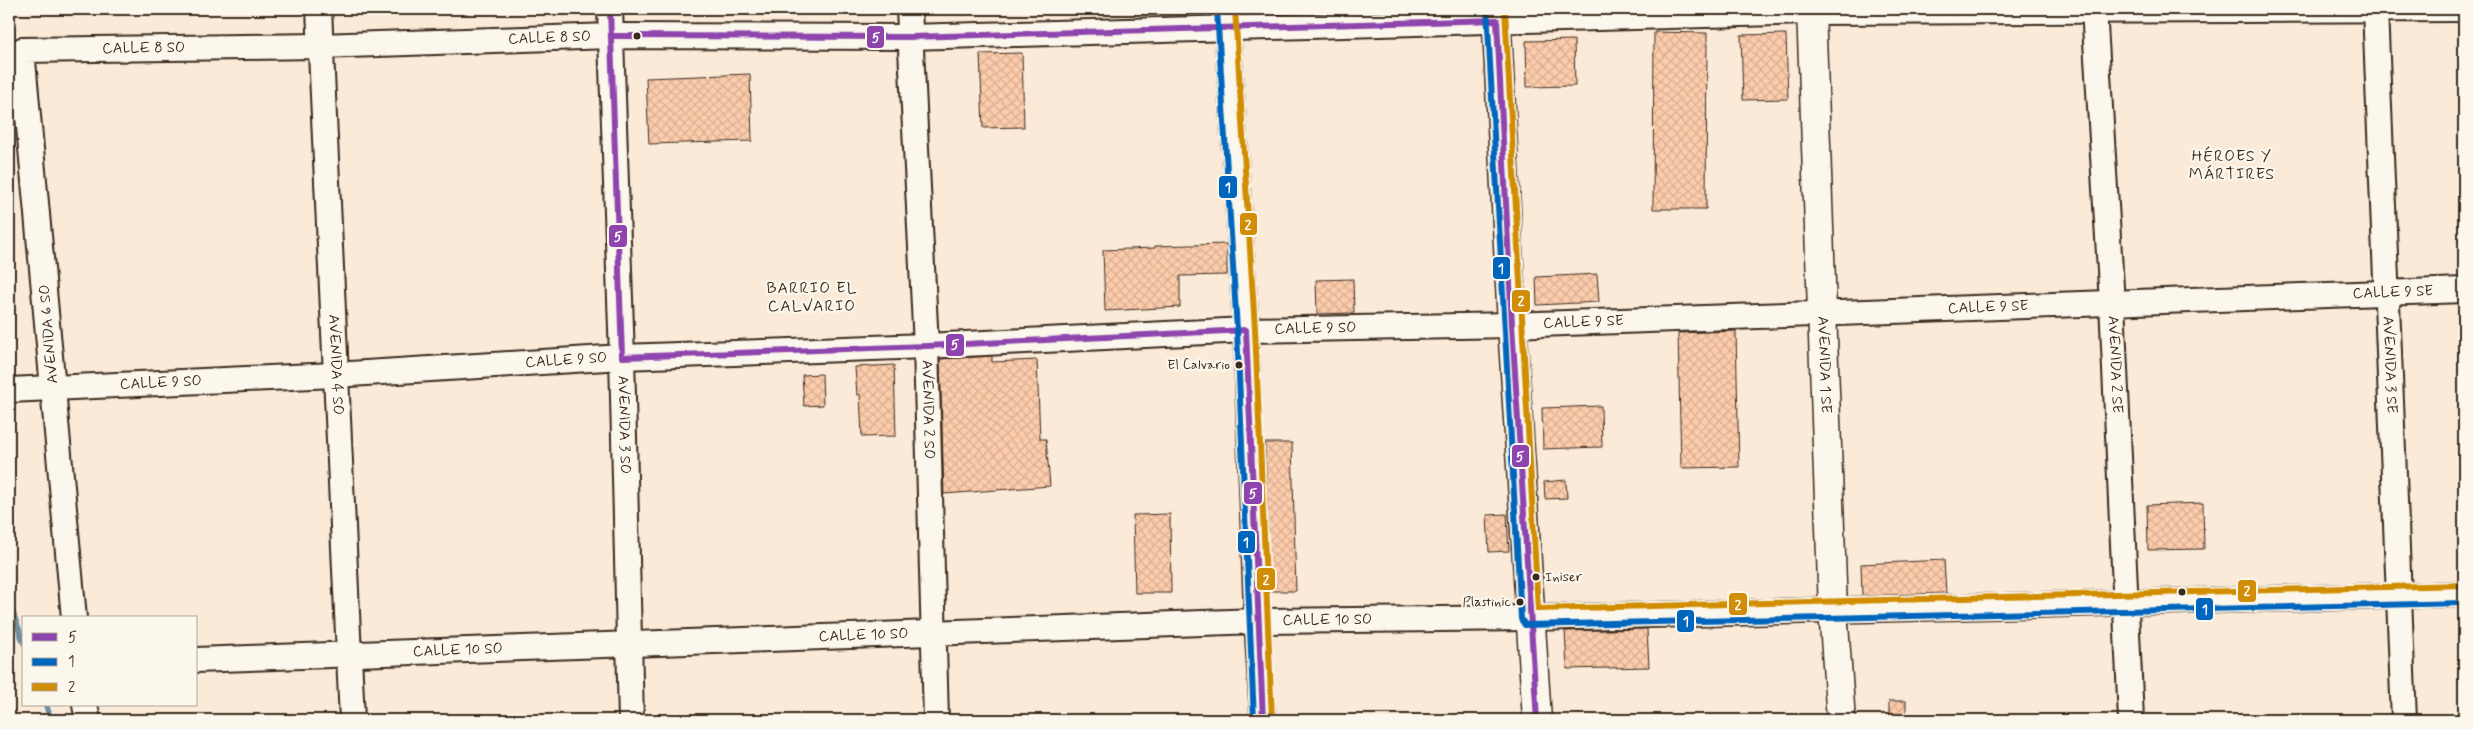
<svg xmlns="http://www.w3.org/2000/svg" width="2473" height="729" font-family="Mynerve,sans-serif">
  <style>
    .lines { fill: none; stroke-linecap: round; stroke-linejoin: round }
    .stream { stroke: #6f8f9e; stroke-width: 6 }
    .building { fill: url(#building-cross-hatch); stroke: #3b2a1e }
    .street-casing { stroke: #3b2a1e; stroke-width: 28 }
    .secondary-casing { stroke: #3b2a1e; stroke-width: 31 }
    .street { stroke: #fbf7ec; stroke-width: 24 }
    .secondary { stroke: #fbf7ec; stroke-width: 28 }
    .bus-1-casing { stroke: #fbf7ec; stroke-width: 10 }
    .bus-2-casing { stroke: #fbf7ec; stroke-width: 10 }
    .bus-3-casing { stroke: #fbf7ec; stroke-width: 10 }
    .bus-1 { stroke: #8e44ad; stroke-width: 6 }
    .bus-2 { stroke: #0065bd; stroke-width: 6 }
    .bus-3 { stroke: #d18d06; stroke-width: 6 }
    .bus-dot { fill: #3b2a1e; stroke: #fbf7ec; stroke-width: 2 }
    .labels { text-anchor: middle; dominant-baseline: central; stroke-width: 4.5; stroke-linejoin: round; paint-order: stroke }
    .bus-label { font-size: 14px; fill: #3b2a1e; stroke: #fbf7ec; text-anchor: end }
    .street-label { font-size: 15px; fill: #3b2a1e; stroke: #fbf7ec }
    .neighbourhood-label { font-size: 16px; letter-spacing: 1px; fill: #3b2a1e; stroke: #fbf7ec }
    .line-badge { stroke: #fbf7ec; stroke-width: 2 }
    .badge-label { font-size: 14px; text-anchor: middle; font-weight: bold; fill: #fff }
  </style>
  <defs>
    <pattern id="building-cross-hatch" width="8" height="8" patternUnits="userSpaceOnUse" patternTransform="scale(1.25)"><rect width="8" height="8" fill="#fcccab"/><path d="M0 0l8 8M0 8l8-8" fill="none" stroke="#d9af93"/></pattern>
  </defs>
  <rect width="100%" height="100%" fill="#fbead8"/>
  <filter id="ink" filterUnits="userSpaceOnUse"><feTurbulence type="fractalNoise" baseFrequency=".02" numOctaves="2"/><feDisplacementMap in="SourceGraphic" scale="10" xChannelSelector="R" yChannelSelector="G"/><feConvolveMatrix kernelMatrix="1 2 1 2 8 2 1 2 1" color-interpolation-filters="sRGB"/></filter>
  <g filter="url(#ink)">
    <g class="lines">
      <g class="stream">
        <path d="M 9,603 L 24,643"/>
        <path d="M 46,705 L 51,720"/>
      </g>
    </g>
    <g class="building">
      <path d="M 1654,32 L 1707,33 L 1706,209 L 1653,209 Z"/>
      <path d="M 1786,34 L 1788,99 L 1743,100 L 1741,35 Z"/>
      <path d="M 1574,40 L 1575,86 L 1527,87 L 1526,41 Z"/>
      <path d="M 1022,53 L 1024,127 L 983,128 L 980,54 Z"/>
      <path d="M 750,74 L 752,141 L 649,144 L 646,78 Z"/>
      <path d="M 1227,244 L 1227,275 L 1180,276 L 1180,307 L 1105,311 L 1103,250 L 1155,248 L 1155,246 Z"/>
      <path d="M 1597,274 L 1599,302 L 1537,305 L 1536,277 Z"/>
      <path d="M 1353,279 L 1354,313 L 1317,314 L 1316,280 Z"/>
      <path d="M 1736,331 L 1739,467 L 1681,468 L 1678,333 Z"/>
      <path d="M 992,356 L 992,362 L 1037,360 L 1040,439 L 1046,439 L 1050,486 L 944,494 L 940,359 Z"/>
      <path d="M 894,365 L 896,436 L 862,437 L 860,394 L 857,395 L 855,367 Z"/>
      <path d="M 822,374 L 823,405 L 804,406 L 802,375 Z"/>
      <path d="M 1601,406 L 1602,447 L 1543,449 L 1542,408 Z"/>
      <path d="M 1265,443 L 1292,443 L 1296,591 L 1270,591 Z"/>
      <path d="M 1566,480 L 1567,498 L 1545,499 L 1544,482 Z"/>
      <path d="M 2203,503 L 2204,549 L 2148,550 L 2147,505 Z"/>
      <path d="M 1170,514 L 1171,593 L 1135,593 L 1133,515 Z"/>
      <path d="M 1507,514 L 1509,551 L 1489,552 L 1487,515 Z"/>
      <path d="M 1944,560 L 1946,593 L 1862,596 L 1861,564 Z"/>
      <path d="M 1647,629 L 1649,667 L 1567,669 L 1565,631 Z"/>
      <rect x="1889" y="701" width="17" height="19"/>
    </g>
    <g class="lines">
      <defs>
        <g id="street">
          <path id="s1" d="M 319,9 L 352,720"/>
          <path id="s2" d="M 610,9 L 622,357 L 631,720"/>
          <path id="s3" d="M 909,9 L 926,346 L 936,720"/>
          <path d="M 1226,9 L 1246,330 L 1257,621 L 1263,720"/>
          <path id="s4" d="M 2094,9 L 2112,303 L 2131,720"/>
          <path id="s5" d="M 2375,9 L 2404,720"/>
          <path id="s6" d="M 9,390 L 334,375 L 622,357 L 926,346 L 1246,330 L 1512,325 L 2464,290"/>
          <path id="s7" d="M 74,618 L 22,50 L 320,46 L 611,36 L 909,37 L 1811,12 L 2464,9"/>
          <path id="s8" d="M 196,660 L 1257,621 L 1530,618 L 2464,594"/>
          <path d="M 85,705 L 88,720"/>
        </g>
        <g id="secondary">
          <path d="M 1496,9 L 1512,325 L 1537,720"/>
          <path id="s9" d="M 1811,9 L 1833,610 L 1841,720"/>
        </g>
      </defs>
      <use href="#street" class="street-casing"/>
      <use href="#secondary" class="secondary-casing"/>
      <use href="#street" class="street"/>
      <use href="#secondary" class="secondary"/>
      <defs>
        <g id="bus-1">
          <path d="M 610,9 L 622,357 L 926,346 L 1246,330 L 1263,720"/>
          <path d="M 611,36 L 909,37 L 1497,20 L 1512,325 L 1537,720"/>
        </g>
        <g id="bus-2">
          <path d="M 1487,9 L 1521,619 L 1525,625 L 2464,603"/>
          <path d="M 1217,10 L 1237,330 L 1254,720"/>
        </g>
        <g id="bus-3">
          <path d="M 1235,9 L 1255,329 L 1272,719"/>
          <path d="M 1505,9 L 1538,609 L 2464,585"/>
        </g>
      </defs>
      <use href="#bus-1" class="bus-1-casing"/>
      <use href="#bus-2" class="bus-2-casing"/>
      <use href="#bus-3" class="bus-3-casing"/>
      <use href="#bus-1" class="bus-1"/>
      <use href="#bus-2" class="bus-2"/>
      <use href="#bus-3" class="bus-3"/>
    </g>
  </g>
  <g class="bus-dot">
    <circle cx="637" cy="36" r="4.5"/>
    <circle cx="1239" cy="365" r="4.5"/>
    <circle cx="1536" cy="577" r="4.5"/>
    <circle cx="2182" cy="592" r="4.5"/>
    <circle cx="1520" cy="602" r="4.5"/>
  </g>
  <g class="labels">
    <g class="bus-label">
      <text x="1230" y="365">El Calvario</text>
      <text x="1545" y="577" text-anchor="start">Iniser</text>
      <text x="1511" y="602">Plastinic</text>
    </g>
    <g class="street-label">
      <text stroke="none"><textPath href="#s7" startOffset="1098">CALLE 8 SO</textPath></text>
      <text stroke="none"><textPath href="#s7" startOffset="692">CALLE 8 SO</textPath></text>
      <text stroke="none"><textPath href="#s6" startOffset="2386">CALLE 9 SE</textPath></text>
      <text stroke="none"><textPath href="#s6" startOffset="1981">CALLE 9 SE</textPath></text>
      <text stroke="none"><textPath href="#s6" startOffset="1576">CALLE 9 SE</textPath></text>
      <text stroke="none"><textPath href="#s6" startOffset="1308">CALLE 9 SO</textPath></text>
      <text transform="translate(49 334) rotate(-95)">AVENIDA 6 SO</text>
      <text stroke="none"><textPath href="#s6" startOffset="558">CALLE 9 SO</textPath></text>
      <text stroke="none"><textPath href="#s4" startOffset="356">AVENIDA 2 SE</textPath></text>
      <text stroke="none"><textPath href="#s1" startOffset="356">AVENIDA 4 SO</textPath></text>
      <text stroke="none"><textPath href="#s9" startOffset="356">AVENIDA 1 SE</textPath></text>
      <text stroke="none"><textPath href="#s5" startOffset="356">AVENIDA 3 SE</textPath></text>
      <text stroke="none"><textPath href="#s6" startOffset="152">CALLE 9 SO</textPath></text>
      <text stroke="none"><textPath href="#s3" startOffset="401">AVENIDA 2 SO</textPath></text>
      <text stroke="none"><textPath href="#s2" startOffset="416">AVENIDA 3 SO</textPath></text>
      <text stroke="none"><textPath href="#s8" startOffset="1132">CALLE 10 SO</textPath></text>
      <text stroke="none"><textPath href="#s8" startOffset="668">CALLE 10 SO</textPath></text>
      <text stroke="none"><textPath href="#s8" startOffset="262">CALLE 10 SO</textPath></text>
    </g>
    <g class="neighbourhood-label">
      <text x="2232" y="156">HÉROES Y<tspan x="2232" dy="18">MÁRTIRES</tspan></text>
      <text x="812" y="288">BARRIO EL<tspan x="812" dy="18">CALVARIO</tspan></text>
    </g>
  </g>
  <g class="line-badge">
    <rect x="866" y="25" width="19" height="24" rx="5" fill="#8e44ad"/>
    <rect x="1218" y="175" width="20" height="24" rx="5" fill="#0065bd"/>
    <rect x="1239" y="212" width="19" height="24" rx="5" fill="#d18d06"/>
    <rect x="608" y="224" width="20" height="24" rx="5" fill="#8e44ad"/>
    <rect x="1492" y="256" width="19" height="24" rx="5" fill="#0065bd"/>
    <rect x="1511" y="289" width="20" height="24" rx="5" fill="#d18d06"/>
    <rect x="945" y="333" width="20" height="24" rx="5" fill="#8e44ad"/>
    <rect x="1511" y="444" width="19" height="24" rx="5" fill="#8e44ad"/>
    <rect x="1243" y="481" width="20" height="24" rx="5" fill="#8e44ad"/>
    <rect x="1237" y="530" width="19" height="24" rx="5" fill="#0065bd"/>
    <rect x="1256" y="567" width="20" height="24" rx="5" fill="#d18d06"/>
    <rect x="2237" y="579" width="20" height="24" rx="5" fill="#d18d06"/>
    <rect x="1728" y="592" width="20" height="24" rx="5" fill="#d18d06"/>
    <rect x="2195" y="597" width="19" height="24" rx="5" fill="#0065bd"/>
    <rect x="1676" y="609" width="19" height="24" rx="5" fill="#0065bd"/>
  </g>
  <g class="badge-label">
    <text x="876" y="42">5</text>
    <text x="1228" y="192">1</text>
    <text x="1248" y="229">2</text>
    <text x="618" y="241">5</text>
    <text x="1501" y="273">1</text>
    <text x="1521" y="305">2</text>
    <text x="955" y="349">5</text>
    <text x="1520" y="461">5</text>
    <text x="1253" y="498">5</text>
    <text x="1246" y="547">1</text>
    <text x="1266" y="584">2</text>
    <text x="2247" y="595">2</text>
    <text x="1738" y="609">2</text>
    <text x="2205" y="614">1</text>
    <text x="1686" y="626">1</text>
  </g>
  <rect width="2473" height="729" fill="none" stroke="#fbf7ec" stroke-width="30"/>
  <rect x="15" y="15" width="2443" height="699" fill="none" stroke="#3b2a1e" stroke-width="2" filter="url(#ink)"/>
  <rect x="22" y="616" width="175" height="90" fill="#fbf7ec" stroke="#aea59a"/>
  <rect x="32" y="633" width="25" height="8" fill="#8e44ad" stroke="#aea59a"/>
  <text x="68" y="642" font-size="15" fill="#3b2a1e">5</text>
  <rect x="32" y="658" width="25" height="8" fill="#0065bd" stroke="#aea59a"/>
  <text x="68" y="666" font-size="15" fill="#3b2a1e">1</text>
  <rect x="32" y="683" width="25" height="8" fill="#d18d06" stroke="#aea59a"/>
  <text x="68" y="692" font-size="15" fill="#3b2a1e">2</text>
</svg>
